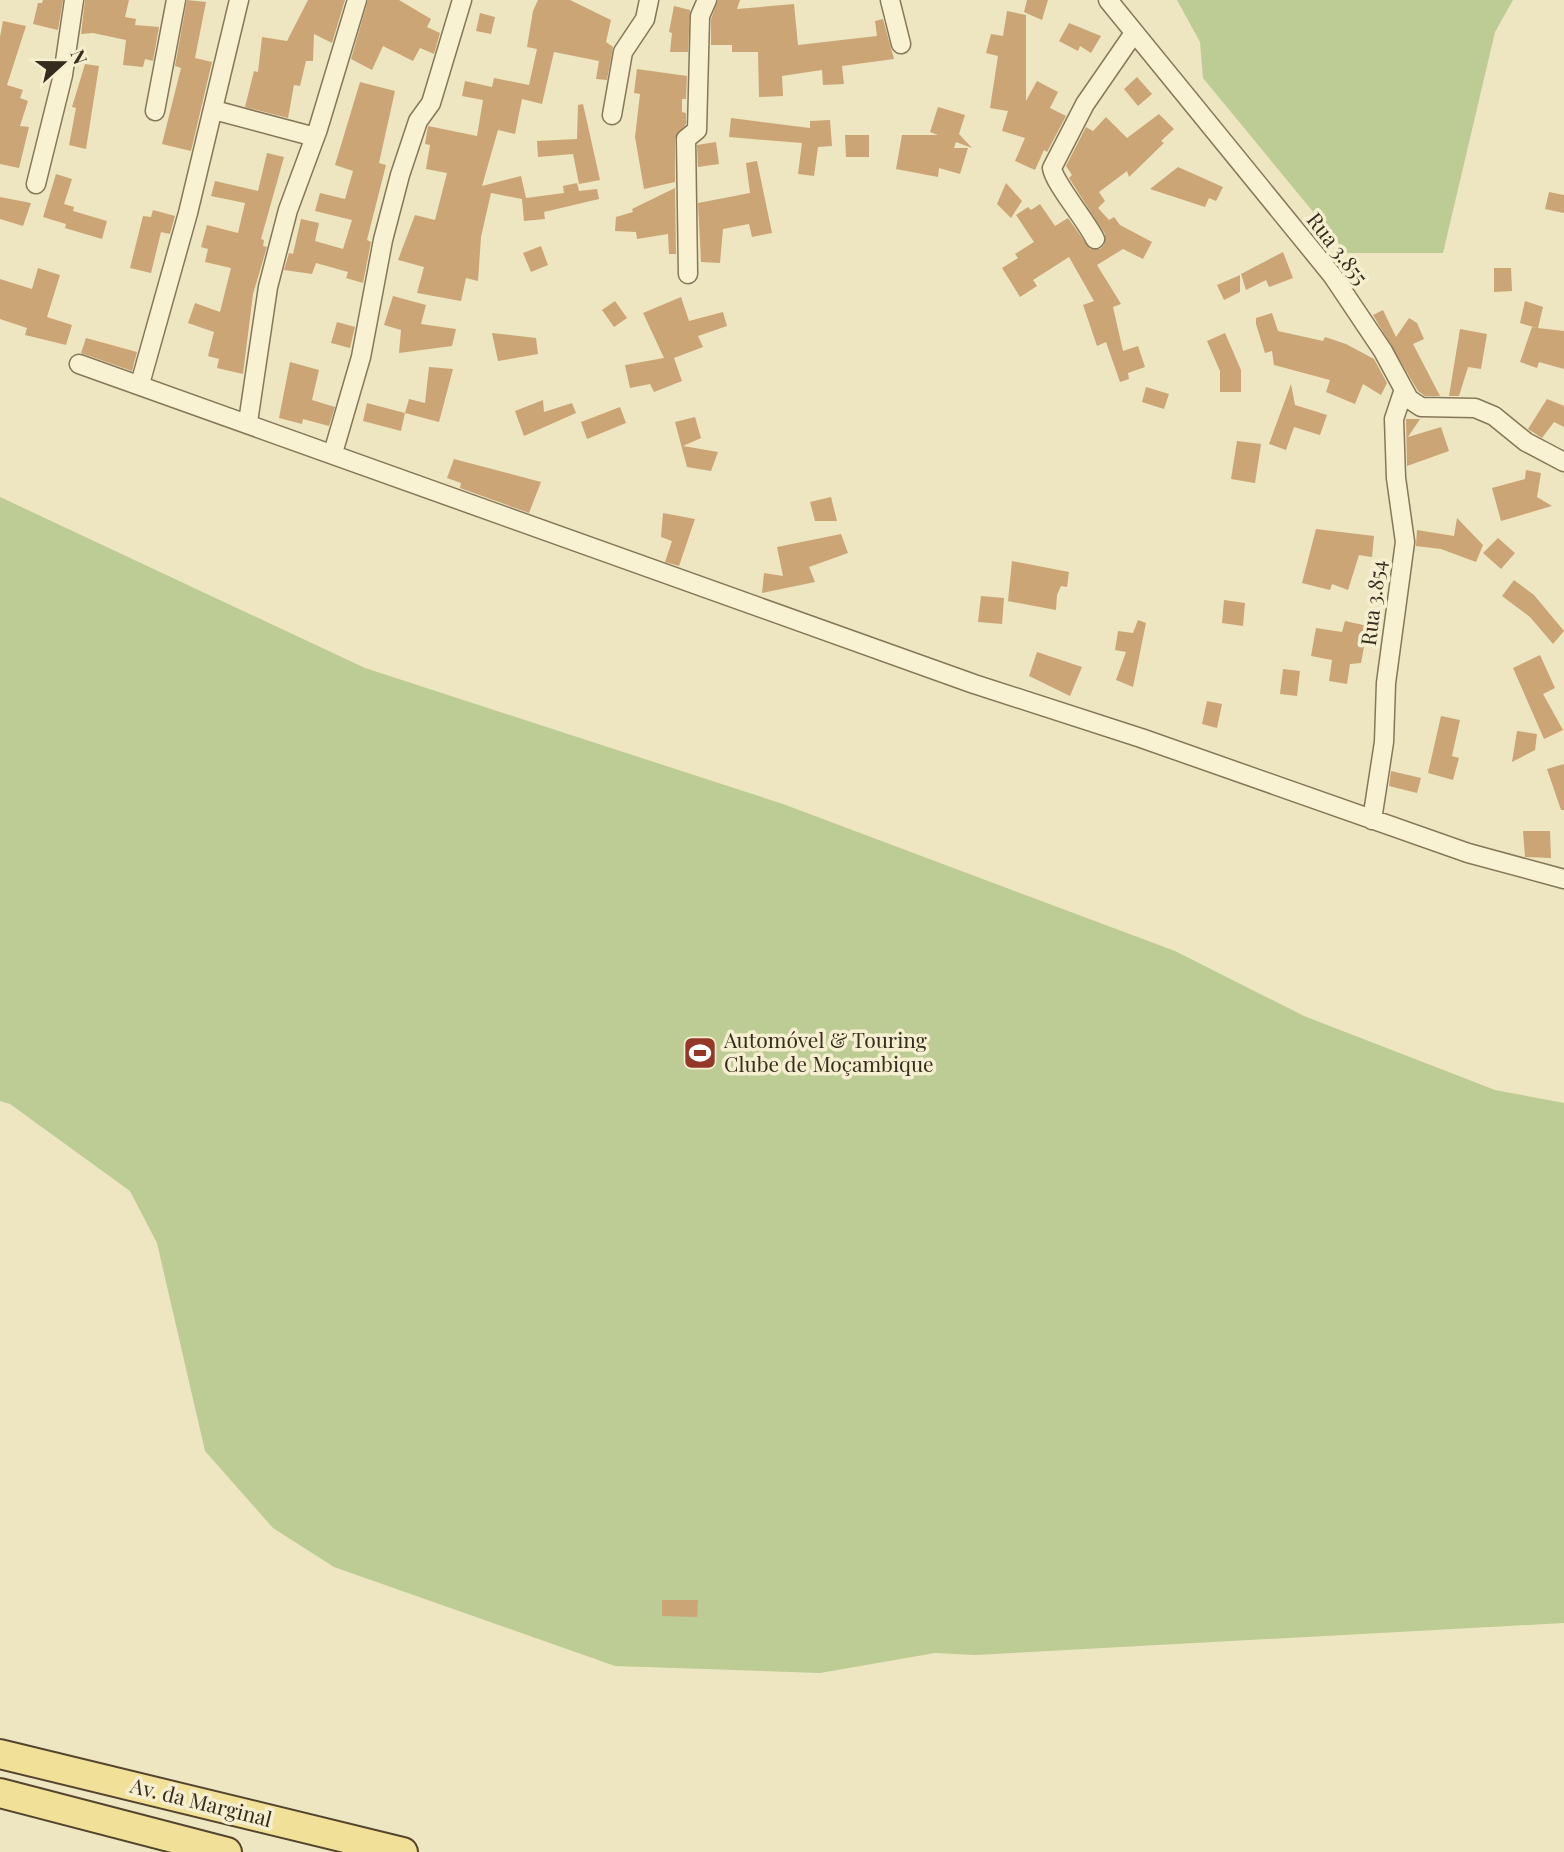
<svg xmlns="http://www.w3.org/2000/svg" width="1564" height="1852" font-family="'Playfair Display',serif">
<rect width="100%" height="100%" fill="#ede6c0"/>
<path fill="#bdcb95" d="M1177,0H1513L1495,32L1443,253H1347L1203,78L1200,42Z
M0,497L365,668L783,804L1175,951L1304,1016L1495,1090L1564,1103V1623L975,1655L935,1653L820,1673L615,1666L334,1567L273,1528L205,1451L157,1243L130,1191L10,1104L0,1101Z"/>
<path fill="#cba576" d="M43,0H63L58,30L33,24L38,3H42Z
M85,0H129L125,17L136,19L135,25L159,27L153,61L145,59L143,67L123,65L126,40L93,33L81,34Z
M187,0L206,2L195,58L212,62L191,151L162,144L181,68L175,66Z
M308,0H345L332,43L314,34L313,61H306L300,86L294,85L288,118L245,107L254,71L258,72L262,37L287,41Z
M368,0H399L431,19L427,27L440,33L434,54L420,48L413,61L383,46L372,70L351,59Z
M538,0H570L611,20L606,42L613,47L607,80L596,79L599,61L554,52L542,104L522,99L515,134L498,130L482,186L521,176L526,198L564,193L563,186L577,183L579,191L597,189L599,199L544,212L545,219L524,221L522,199L491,193L481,237L478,281L466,278L461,301L417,293L424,267L398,260L415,215L435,220L447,173L426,169L430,145L425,144L428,126L477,136L483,100L462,96L465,81L492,87L494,78L529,85L537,49L527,47L533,11Z
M718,0H740L737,9L794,4L798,45L877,36L875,21L883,19L894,59L842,66L844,84L823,85L822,70L782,76L783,96L759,97L758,52H732V45H711V19Z
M1027,0H1048L1042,20L1024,12Z
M674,6L690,10L688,52H670L672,33L669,32Z
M1007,11L1026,15V101L1037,81L1058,92L1050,108L1066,116L1047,152L1044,150L1035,170L1015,161L1025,138L1002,131L1008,111L990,108L998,56L986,53L991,34L1003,36Z
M480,13L495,17L491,34L476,31Z
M3,21L26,26L7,85L23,90L20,98L28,101L20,126L29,127L19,168L0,164V37Z
M1069,23L1101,36L1091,53L1080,46L1078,51L1059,41Z
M85,64L99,66L86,149L69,145L76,108L72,107Z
M637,69L687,76L686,99H682V112L686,113V124L675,139V182L644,189L635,137L640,94L634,93Z
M1137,77L1152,94L1138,106L1124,89Z
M360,82L395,91L379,163L386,165L367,240L371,242L363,283L346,278L348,272L316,263L312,274L284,270L289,253L293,254L301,219L319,223L315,241L343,249L352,220L315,211L320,193L345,199L353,171L335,165Z
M583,104L600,180L579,184L573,154L538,157L537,141L577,139L578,105Z
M938,107L965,115L959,134L972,148L956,142L954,148H968L960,174L939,168L938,177L896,169L902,135H938L930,132Z
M1159,114L1174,129L1161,141L1164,143L1129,177L1127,171L1099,192L1105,201L1098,208L1109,220L1114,217L1120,225L1152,242L1143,259L1123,249L1097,265L1121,304L1113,307L1123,351L1138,346L1145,367L1128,373L1129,379L1120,382L1106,342L1097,346L1083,305L1094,301L1069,257L1033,280L1037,286L1020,297L1002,268L1018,258L1015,254L1034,242L1016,215L1028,207L1031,210L1040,204L1055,226L1068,218L1090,249H1100L1104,245L1105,234L1069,178L1072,175L1066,166L1086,127L1093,131L1106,117L1127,138Z
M731,118L810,128V121L830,120L832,146L818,147L814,176L798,174L802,143L729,137Z
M845,135H869V157H846Z
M716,142L719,164L698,167L697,145Z
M267,153L284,157L261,239L264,240L263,246L267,247L253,294L243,374L217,368L219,359L208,356L214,332L188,323L195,303L220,312L231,268L205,262L208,249L201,247L207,225L238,233L245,203L211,196L215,181L258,191Z
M757,161L772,233L752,237L749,224L723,229L720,263L701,262L698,203L750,193L746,163Z
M1178,167L1223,187L1216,201L1209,198L1205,207L1150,189Z
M56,174L72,179L64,204L74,207L73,211L107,221L102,239L65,228L66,224L43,217Z
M1006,183L1022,201L1011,218L997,204Z
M675,188L676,254H669L668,234L637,239L636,232L615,231L616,217L633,212L632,209Z
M1549,192L1564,195V213L1545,209Z
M0,197L31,203L23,226L0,219Z
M153,210L175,216L170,234L161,232L151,273L130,268L143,216L151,217Z
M541,246L548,265L531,272L523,253Z
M1283,252L1293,278L1269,287L1266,280L1246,290L1241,274Z
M38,268L60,275L47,317L72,325L66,345L25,335L27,328L0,319V279L32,289Z
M1494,268H1511L1512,291L1494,292Z
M1240,275V292L1224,300L1217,285Z
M393,296L426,305L421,324L456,329L452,346L399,353L401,330L384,325Z
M681,297L689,321L723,312L727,326L698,336L703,347L674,358L682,381L654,392L650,384L630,388L625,365L664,358L643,313Z
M615,301L627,318L614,327L602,310Z
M1525,301L1543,307L1538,328L1564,331V369L1539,362L1537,368L1520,362L1532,327L1537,328L1520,323Z
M1383,310L1396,337L1409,318L1417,323L1424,339L1413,344L1440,396H1425L1418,391L1373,315Z
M1272,313L1278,331L1323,341L1325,337L1346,344L1374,359L1387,383L1381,395L1363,384L1355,404L1326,392L1330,380L1274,365L1272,351L1265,353L1256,324V318Z
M337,322L355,327L350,348L331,343Z
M1460,329L1487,334L1481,369L1468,367L1459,396H1449Z
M492,333L536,338L538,354L498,361Z
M1225,333L1241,370V392H1220V371L1207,341Z
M86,338L137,352L132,371L81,353Z
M290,362L319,370L312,400L335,407L329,426L303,419L302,424L279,418Z
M429,367L453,369L439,422L405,413L409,399L425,403Z
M1291,384L1295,405L1327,415L1320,435L1294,427L1286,450L1269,444Z
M1146,387L1169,394L1164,409L1142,402Z
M1547,399L1564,406V427L1554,422L1542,438L1528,429Z
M543,400L544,412L572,403L576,413L524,436L515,411Z
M367,403L405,413L401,431L363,421Z
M620,407L626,423L587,439L581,422Z
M695,417L701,438L683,446L718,452L711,471L687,467L675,422Z
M1406,419H1420L1408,437L1441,427L1449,451L1407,466Z
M1237,441L1261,444L1255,483L1231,479Z
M454,459L541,482L529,513L460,488L461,483L447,478Z
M1526,470L1541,473L1537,497L1552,506L1501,521L1492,488L1525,479Z
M831,497L837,521H815L810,502Z
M663,513L695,519L679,566L665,562L672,541L661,537Z
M1457,518L1483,545L1476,562L1441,549L1416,546L1417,530L1454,536Z
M1316,529L1374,536L1372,557L1359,555L1348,590L1332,584L1330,590L1302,583Z
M841,534L848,553L809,567L815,582L762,593L764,573L783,576L777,547Z
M1498,538L1515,553L1501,569L1483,553Z
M1012,561L1069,572L1067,587L1061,586L1057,595L1056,610L1008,601Z
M1514,580L1534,595L1564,631L1553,644L1530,617L1502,596Z
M981,596L1004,598L1002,624L978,622Z
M1224,600L1245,603L1243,626L1222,623Z
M1138,620L1146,623L1133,687L1116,680L1126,652L1115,650L1118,631L1133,633Z
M1345,621L1368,626L1361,663L1350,664L1347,684L1329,681L1332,660L1311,656L1316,628L1342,632Z
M1037,652L1082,667L1070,696L1029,676Z
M1540,655L1555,688L1543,694L1563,730L1544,739L1513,668Z
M1283,669L1300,671L1297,696L1280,694Z
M1207,701L1222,704L1217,728L1202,724Z
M1441,716L1460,720L1452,756L1459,758L1453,780L1428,773Z
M1517,731L1537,734L1535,750L1512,762Z
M1564,764V810H1561L1547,769Z
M1391,771L1421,778L1417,793L1389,786Z
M1523,831H1550L1551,858L1525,857Z
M662,1600H698L697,1617L662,1616Z"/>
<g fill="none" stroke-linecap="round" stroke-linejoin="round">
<defs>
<path id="minor" d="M890,0L901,44
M1108,0L1332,275L1383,351L1409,399L1421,407L1475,408L1494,416L1526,442L1564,462
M214,110L315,137
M155,111L176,0
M612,115L623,52L645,19L649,0
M36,184L63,75L74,0
M1095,239C1086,220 1054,183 1052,168L1085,104L1134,33
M688,274L686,139L697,130L700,16L707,0
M79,364L974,684L1141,738L1468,853L1564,879
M140,384L188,213L239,0
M248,422L268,287L288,210L318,129L357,0
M333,453L361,357L383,240L400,175L418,121L431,103L462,0
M1372,820L1384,742L1386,683L1405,542L1396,478L1394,419L1403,392"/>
<path id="primary" d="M0,1754L403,1852
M0,1793L227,1852"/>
</defs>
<use href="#minor" stroke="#867758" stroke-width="21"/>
<use href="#primary" stroke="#54442d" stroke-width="32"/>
<use href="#minor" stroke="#f8f2d3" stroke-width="18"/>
<use href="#primary" stroke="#f1e198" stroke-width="28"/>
</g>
<defs>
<symbol id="stadium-square" viewBox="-11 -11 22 22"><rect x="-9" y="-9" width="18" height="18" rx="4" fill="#943729" stroke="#f5efd0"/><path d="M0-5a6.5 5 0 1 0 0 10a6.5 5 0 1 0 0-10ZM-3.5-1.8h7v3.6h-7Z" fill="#fff"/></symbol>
</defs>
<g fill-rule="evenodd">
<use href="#stadium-square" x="681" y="1034" width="38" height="38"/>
</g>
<g text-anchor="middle" stroke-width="7" stroke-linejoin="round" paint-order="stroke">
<g font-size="21" fill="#362c1d" stroke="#f5efd0">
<text transform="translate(1337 249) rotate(52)" y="7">Rua 3.855</text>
<text transform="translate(1374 603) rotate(-83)" y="7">Rua 3.854</text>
<text transform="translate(201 1803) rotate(14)" y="7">Av. da Marginal</text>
</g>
<g font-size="21" fill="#362c1d" stroke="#f5efd0" text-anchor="start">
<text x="724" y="1048">Automóvel &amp; Touring<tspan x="724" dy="24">Clube de Moçambique</tspan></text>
</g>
</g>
<g transform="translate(63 63) rotate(69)" stroke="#f5efd0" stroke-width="5" paint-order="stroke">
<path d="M0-5L12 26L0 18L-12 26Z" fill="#362c1d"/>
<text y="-10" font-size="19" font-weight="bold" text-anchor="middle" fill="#362c1d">N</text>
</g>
</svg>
